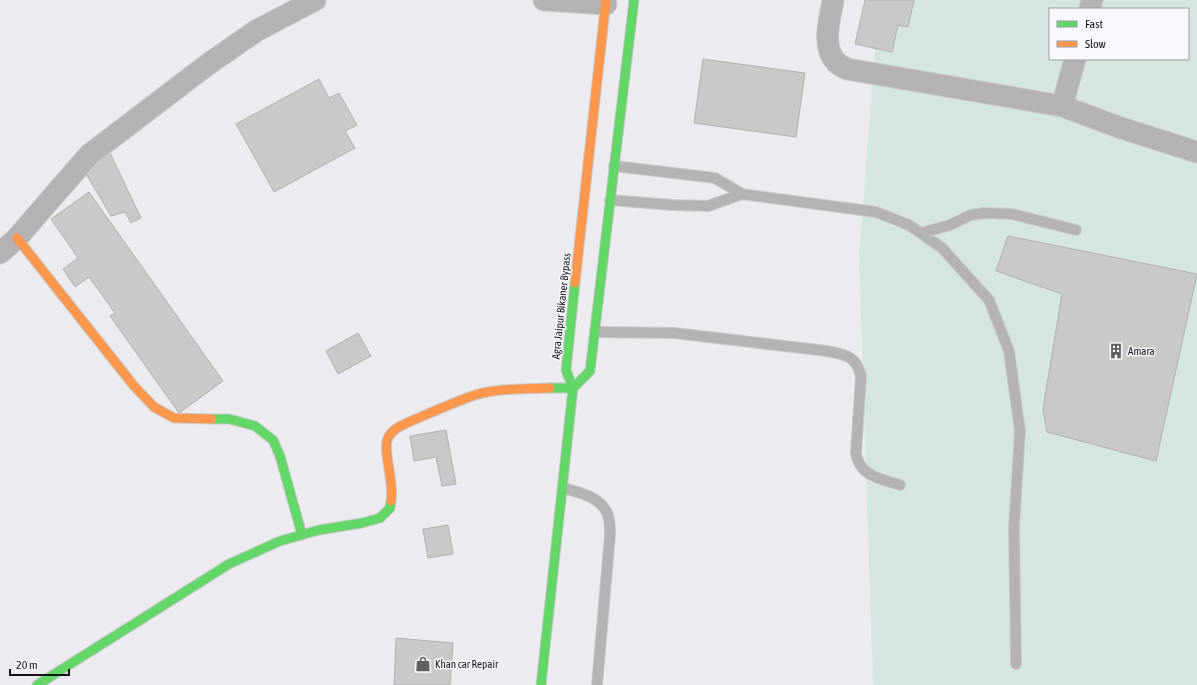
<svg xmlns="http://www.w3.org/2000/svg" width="1197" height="685" font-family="'Asap Condensed',sans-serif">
<rect width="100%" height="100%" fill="#ececf0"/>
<path fill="#d5e6e0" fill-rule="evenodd" d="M879,0H1197V685H873L859,255ZM1050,9H1188V59H1050Z"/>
<path fill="#cac9ca" stroke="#b1b0b1" d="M865,0H914L908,27L898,25L892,52L855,44Z
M703,59L805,73L796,137L694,123Z
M319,79L329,98L339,93L357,125L345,131L355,148L274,192L236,124Z
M110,153L141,218L131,223L125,212L111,216L82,167Z
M89,192L223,381L179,413L110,316L115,313L89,277L75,287L63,269L78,258L51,219Z
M1008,236L1197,274L1156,461L1047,432L1043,409L1062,294L996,271Z
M358,333L371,356L338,374L326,351Z
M446,430L456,484L442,486L436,457L414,461L410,436Z
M448,525L453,554L428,558L423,529Z
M396,638L453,643L450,685H394Z"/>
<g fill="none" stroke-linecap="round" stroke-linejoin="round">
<defs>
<path id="lane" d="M614,166L715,178L742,194L876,212L909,225L942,248L989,300L1009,351L1020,431L1014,527L1016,664
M610,200L672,205L708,206L742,194
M921,233L950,225L971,215L985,213L1012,214L1076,230
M595,332L674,333L827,351C845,355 856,355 861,376L856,453C859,476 881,479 900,485
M563,488C581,493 606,498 609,520C610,525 610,530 610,535L597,685"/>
<path id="street" d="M544,0L606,4
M833,0C830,19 821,46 836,62C839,65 844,67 847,69L1062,106L1121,128L1197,152
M1090,9L1092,0
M1062,106L1075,59
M0,253L17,238L89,155L207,65L256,31L315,0"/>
<path id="fast" d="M550,388H573L590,371L634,0
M212,419H229L255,426L273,440L280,456L302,535
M37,685L229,564L280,541L319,530L362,523L380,518L390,508L391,501
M541,685L573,388L566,370L575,283"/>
<path id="slow" d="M17,238L134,386L154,407L174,418L212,419
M575,283L606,0
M391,501C395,484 382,450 388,438C393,427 408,423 418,418C437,410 455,402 475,395C499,388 525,389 550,388"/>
</defs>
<use href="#lane" stroke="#cacacc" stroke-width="12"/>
<use href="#street" stroke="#cacacc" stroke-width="23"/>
<use href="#fast" stroke="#cacacc" stroke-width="11"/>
<use href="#slow" stroke="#cacacc" stroke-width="11"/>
<use href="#lane" stroke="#b4b2b4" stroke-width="10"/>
<use href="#street" stroke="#b4b2b4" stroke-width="21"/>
<use href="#fast" stroke="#63d668" stroke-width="9"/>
<use href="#slow" stroke="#ff974d" stroke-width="9"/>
</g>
<defs>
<symbol id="building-bare" viewBox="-9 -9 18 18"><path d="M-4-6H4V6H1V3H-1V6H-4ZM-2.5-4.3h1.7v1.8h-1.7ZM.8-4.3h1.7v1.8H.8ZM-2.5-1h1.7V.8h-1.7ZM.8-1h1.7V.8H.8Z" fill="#5f6062" stroke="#f7f9fe" stroke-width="2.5" paint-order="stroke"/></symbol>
<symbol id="shop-bare" viewBox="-9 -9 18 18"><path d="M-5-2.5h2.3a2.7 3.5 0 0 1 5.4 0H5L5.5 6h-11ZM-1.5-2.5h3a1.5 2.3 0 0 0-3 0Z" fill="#5f6062" stroke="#f7f9fe" stroke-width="2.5" paint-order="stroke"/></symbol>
</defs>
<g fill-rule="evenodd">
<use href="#building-bare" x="1105" y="340" width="22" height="22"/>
<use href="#shop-bare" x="412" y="653" width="22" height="22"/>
</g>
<g text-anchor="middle" stroke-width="3" stroke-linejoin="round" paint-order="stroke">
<g font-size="11" fill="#131416" stroke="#f7f9fe">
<text transform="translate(561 306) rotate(-84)" y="4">Agra Jaipur Bikaner Bypass</text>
</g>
<g font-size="11" fill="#131416" stroke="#f7f9fe" text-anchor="start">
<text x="1128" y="355">Amara</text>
<text x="435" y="668">Khan car Repair</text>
</g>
</g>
<rect x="1049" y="8" width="140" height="52" fill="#f7f9fe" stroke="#9c9da1"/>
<rect x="1057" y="21" width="20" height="6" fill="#63d668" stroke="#9c9da1"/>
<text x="1085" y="28" font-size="12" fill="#131416">Fast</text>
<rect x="1057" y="41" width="20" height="6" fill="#ff974d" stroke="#9c9da1"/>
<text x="1085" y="48" font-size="12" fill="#131416">Slow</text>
<path d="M10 669v6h59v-6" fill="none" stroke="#131416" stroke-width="2"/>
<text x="16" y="669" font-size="12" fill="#131416" stroke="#f7f9fe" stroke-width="3" paint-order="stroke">20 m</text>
</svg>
